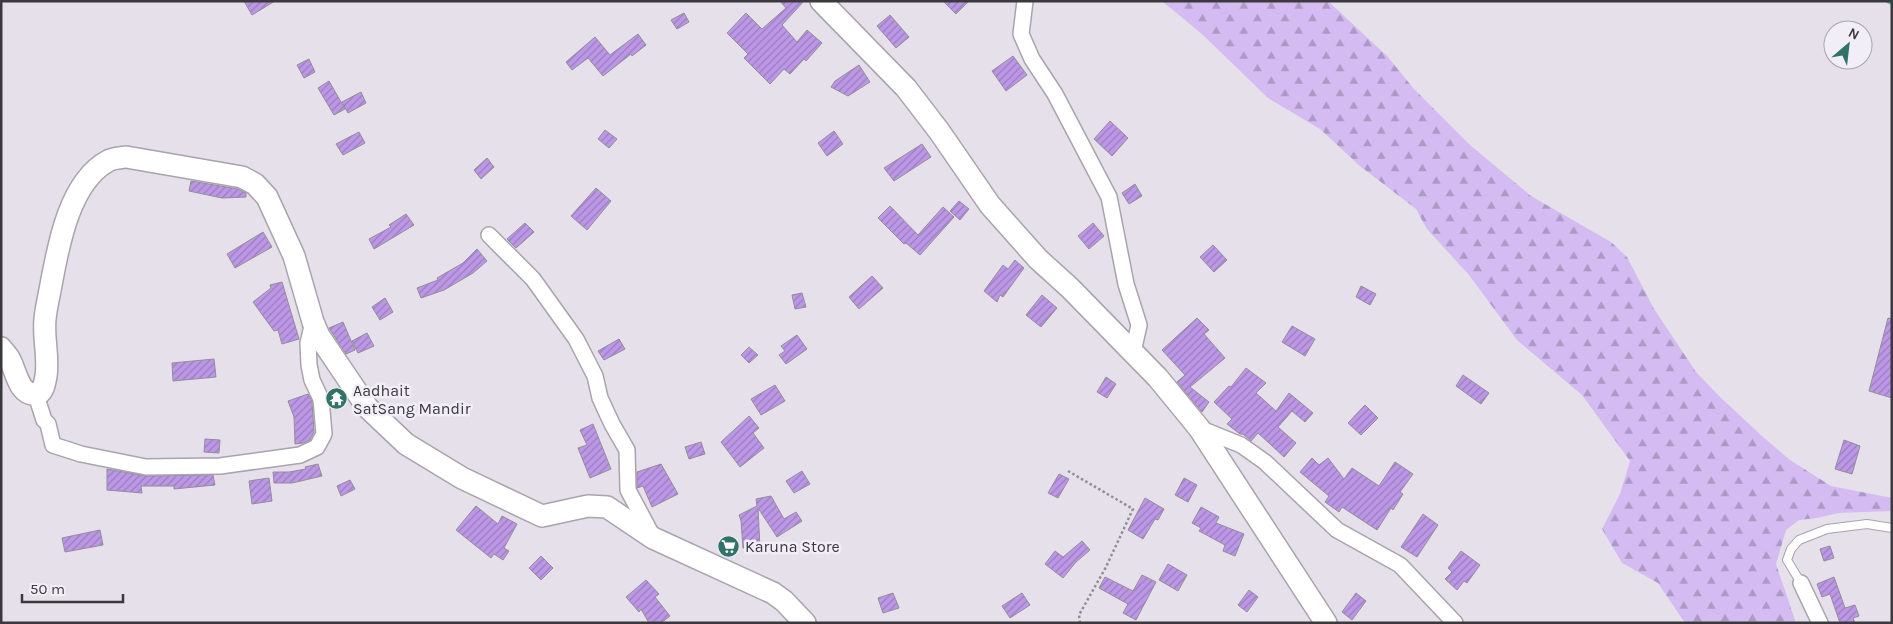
<svg xmlns="http://www.w3.org/2000/svg" width="1893" height="624" font-family="Karla,sans-serif">
<defs>
<pattern id="forest-firs" width="22" height="20" patternUnits="userSpaceOnUse" patternTransform="scale(1.25)"><rect width="22" height="20" fill="#d4bbf2"/><path d="M5 1l3.5 6h-7zM16 11l3.5 6h-7z" fill="#ad99c5"/></pattern>
<pattern id="building-hatch" width="6" height="6" patternUnits="userSpaceOnUse" patternTransform="scale(1.25)"><rect width="6" height="6" fill="#bd97e7"/><path d="M-1 1l2-2M0 6l6-6M5 7l2-2" fill="none" stroke="#9b7cbc"/></pattern>
</defs>
<rect width="100%" height="100%" fill="#e5e0ea"/>
<path fill="url(#forest-firs)" d="M1162,1H1328L1387,56L1414,89L1470,145L1531,196L1611,242L1627,257L1654,309L1696,372L1720,397L1762,436L1790,460L1831,486L1892,498V511L1838,513L1817,518L1799,520L1786,530L1776,564L1796,623H1685L1658,583L1622,563L1602,529L1620,494L1630,461L1582,395L1517,340L1469,275L1427,229L1416,209L1360,166L1320,129L1268,98L1203,35Z"/>
<g fill="none" stroke-linecap="round" stroke-linejoin="round">
<path stroke="#3ec7b1" stroke-width="4.5" d="M1888,1L1892,3"/>
</g>
<path fill="url(#building-hatch)" stroke="#928e97" d="M244,1H275L252,15Z
M780,1H804L782,25L797,42L807,30L822,43L806,61L804,59L790,74L784,69L770,84L744,58L748,54L727,33L746,13L762,29L786,8Z
M943,1H969L956,14Z
M684,13L689,22L677,29L671,20Z
M890,15L909,37L896,48L877,26Z
M638,34L646,45L632,56L631,54L603,76L588,58L572,70L566,62L595,37L610,55Z
M1013,56L1027,75L1006,91L992,71Z
M309,59L315,72L304,78L297,65Z
M859,65L870,82L848,96L831,87L835,81Z
M329,81L345,109L334,115L318,88Z
M361,92L366,103L348,113L342,102Z
M1110,121L1128,138L1112,156L1094,139Z
M605,130L617,139L609,148L598,139Z
M834,131L843,144L827,156L818,143Z
M359,132L365,143L343,155L336,144Z
M922,144L931,157L894,181L884,168Z
M487,158L494,167L481,179L474,170Z
M191,181L238,189L246,193V197L222,198L189,191Z
M1135,184L1142,196L1129,204L1122,193Z
M596,188L611,201L587,230L571,216Z
M959,201L969,209L960,220L950,211Z
M890,206L918,235L943,207L954,217L920,255L906,243L904,244L878,218Z
M406,214L414,225L374,249L369,239L391,227L389,225Z
M525,223L534,232L516,248L507,239Z
M1093,223L1104,236L1089,249L1078,236Z
M263,232L272,247L235,268L227,254Z
M1213,245L1227,260L1214,272L1200,257Z
M477,249L487,261L473,273L444,290L421,298L417,288L438,280L437,278L463,263Z
M1015,260L1024,268L1003,297L1000,295L997,302L984,291L1003,265L1008,269Z
M872,276L883,288L859,309L849,297Z
M282,282L299,339L282,344L278,330L274,331L253,302L271,288L270,285Z
M1361,286L1376,294L1370,305L1356,297Z
M802,293L806,307L795,309L792,295Z
M1042,295L1057,308L1041,327L1026,315Z
M385,298L393,312L380,320L372,307Z
M1197,318L1209,330L1204,334L1225,358L1190,387L1209,402L1202,412L1177,382L1185,375L1162,350Z
M1888,318L1892,319V398L1869,391Z
M343,322L355,350L346,354L329,328Z
M1292,326L1315,339L1305,356L1282,342Z
M367,333L374,346L358,353L352,341Z
M797,335L807,349L786,364L779,355L785,351L781,346Z
M619,339L625,349L604,360L598,351Z
M749,347L758,355L749,363L741,355Z
M214,359L216,377L173,381L172,363Z
M1246,368L1266,383L1256,393L1276,411L1289,393L1313,413L1305,422L1292,411L1278,427L1296,443L1284,457L1258,433L1251,441L1243,434H1240L1227,424L1232,419L1214,402L1229,386L1231,387Z
M1463,375L1489,393L1481,404L1456,386Z
M1106,377L1116,384L1107,398L1097,392Z
M775,385L785,401L761,415L751,399Z
M308,394L312,401L314,432L310,440L303,443L295,444L294,417L288,401Z
M1365,405L1378,418L1361,435L1348,423Z
M749,416L759,428L753,433L764,448L740,467L721,442Z
M593,424L611,469L590,478L578,448L587,445L580,430Z
M205,439L220,440L219,453L204,452Z
M1844,440L1860,446L1852,474L1835,469Z
M701,442L705,454L689,459L685,447Z
M1312,458L1319,465L1328,458L1344,479L1352,468L1379,486L1395,462L1413,474L1400,492L1403,494L1393,510L1391,508L1377,530L1342,507L1339,512L1325,502L1329,496L1300,472Z
M318,464L322,476L292,483H274L273,472H289L306,469L305,467Z
M661,464L678,494L652,507L643,486L637,488V472Z
M107,469L146,476L213,475L215,485L174,489V486H141L142,493L107,490Z
M802,471L810,484L794,493L786,481Z
M1059,474L1069,479L1058,498L1048,493Z
M269,478L272,501L252,504L249,481Z
M1184,478L1197,485L1188,502L1175,495Z
M350,480L355,489L341,496L337,486Z
M771,496L784,519L796,512L802,521L777,537L758,508L760,548H743L741,521L739,515L757,506L756,499Z
M1145,498L1164,509L1158,520L1155,519L1143,539L1128,530Z
M476,506L498,524L502,516L517,524L504,548L509,551L503,560L494,554L491,558L456,530Z
M1201,507L1219,517L1216,523L1244,534L1235,556L1223,551L1225,545L1199,531L1201,528L1192,523Z
M1423,514L1438,525L1417,557L1401,547Z
M100,530L103,545L65,552L62,538Z
M1082,541L1090,550L1076,562L1063,578L1045,564L1055,551L1063,557Z
M1830,546L1834,558L1824,561L1820,549Z
M1461,551L1480,565L1467,583L1464,581L1457,590L1445,579L1452,572L1448,568Z
M541,556L553,568L541,580L529,568Z
M1168,564L1187,575L1178,591L1159,580Z
M1142,575L1156,582L1136,620L1123,613L1128,604L1099,588L1105,577L1133,591Z
M1834,577L1845,608L1855,605L1859,616L1853,618L1855,623H1840L1830,594L1822,597L1817,584Z
M646,580L659,594L655,597L670,616L661,623H649L641,609L639,612L626,597Z
M1249,590L1258,597L1247,612L1238,605Z
M893,593L899,608L883,613L878,598Z
M1022,593L1030,605L1010,618L1002,606Z
M1356,593L1366,601L1352,620L1342,612Z"/>
<g fill="none" stroke-linecap="round" stroke-linejoin="round">
<defs>
<path id="lane" d="M1801,583L1787,560L1791,549L1799,540L1827,529L1867,524L1892,528"/>
<path id="street" d="M1025,1L1021,34L1032,59L1055,94L1109,197L1126,284L1139,325L1133,352
M489,235L533,279L576,339L595,376L600,398L612,424L627,450L628,490L653,537
M36,395L44,420L48,424L53,445L81,454L146,467L220,466L300,455L317,447L324,434L321,399L312,380L309,365L308,343L313,322
M1199,428L1241,445L1265,462L1337,530L1400,565L1455,623
M1801,583L1820,623"/>
<path id="secondary" d="M821,1L906,88L939,131L990,205L1038,259L1070,288L1158,378L1199,428L1326,623
M1,348C4,352 8,356 10,360C16,371 19,396 36,394C43,394 45,382 46,376C49,357 43,338 45,319C46,308 49,296 51,285C58,247 69,182 108,161C113,158 120,158 126,157L242,177L255,184L267,197L294,256L313,322L319,336L367,407L406,444L462,478L542,516L588,506L607,507L653,538L773,593L784,601L805,623"/>
</defs>
<use href="#lane" stroke="#a8a3ad" stroke-width="10"/>
<use href="#street" stroke="#a8a3ad" stroke-width="18"/>
<use href="#secondary" stroke="#a8a3ad" stroke-width="24"/>
<path stroke="#918d95" stroke-width="2.5" stroke-dasharray="2.5 2.5" stroke-linecap="butt" d="M1068,471L1133,509L1106,567L1079,615L1080,623"/>
<use href="#lane" stroke="#fff" stroke-width="8"/>
<use href="#street" stroke="#fff" stroke-width="15"/>
<use href="#secondary" stroke="#fff" stroke-width="21"/>
</g>
<defs>
<symbol id="temple-disc" viewBox="-11 -11 22 22"><circle r="9.5" fill="#2f7467" stroke="#f2eef8"/><path d="M0-6L5-2H3V0L6.5 2.5H4V6H1.5V3h-3V6H-4V2.5H-6.5L-3 0V-2H-5Z" fill="#fff"/></symbol>
<symbol id="supermarket-disc" viewBox="-11 -11 22 22"><circle r="9.5" fill="#2f7467" stroke="#f2eef8"/><path d="M-6-5.5h2.5l.6 2H6L4.5 2H-2.5L-4.4-4H-6ZM-1.5 3.2a1.3 1.3 0 1 0 .1 0ZM3 3.2a1.3 1.3 0 1 0 .1 0Z" fill="#fff"/></symbol>
</defs>
<g fill-rule="evenodd">
<use href="#temple-disc" x="324" y="386" width="25" height="25"/>
<use href="#supermarket-disc" x="716" y="534" width="25" height="25"/>
</g>
<g text-anchor="middle" stroke-width="5" stroke-linejoin="round" paint-order="stroke">
<g font-size="16" fill="#3b393d" stroke="#f2eef8" text-anchor="start">
<text x="353" y="396">Aadhait<tspan x="353" dy="18">SatSang Mandir</tspan></text>
<text x="745" y="552">Karuna Store</text>
</g>
</g>
<rect width="1893" height="624" fill="none" stroke="#3b393d" stroke-width="5"/>
<g transform="translate(1848 45) rotate(28)"><circle r="24" fill="#f2eef8" stroke="#a9a6ad"/>
<path d="M0-4L9 19L0 12L-9 19Z" fill="#2f7467"/>
<text y="-8" font-size="14" font-weight="bold" text-anchor="middle" fill="#3b393d">N</text>
</g>
<path d="M22 594v8h101v-8" fill="none" stroke="#3b393d" stroke-width="2.5"/>
<text x="30" y="594" font-size="15" fill="#3b393d" stroke="#f2eef8" stroke-width="4" paint-order="stroke">50 m</text>
</svg>
